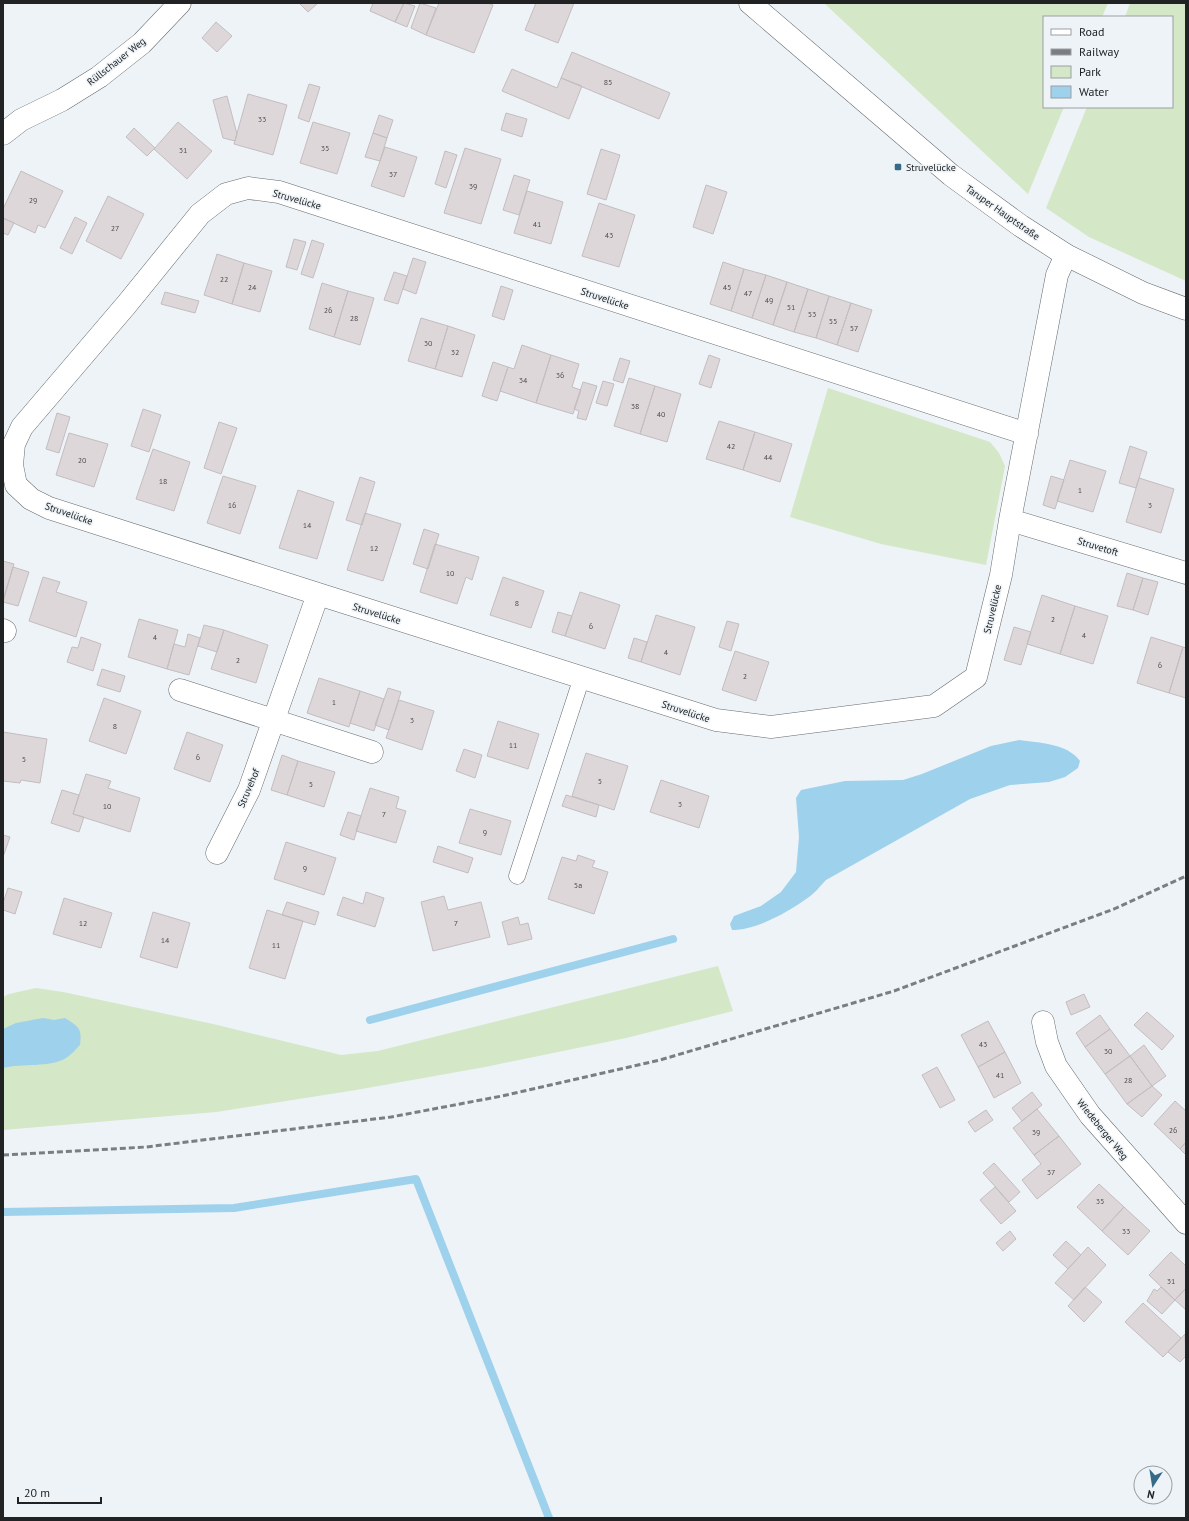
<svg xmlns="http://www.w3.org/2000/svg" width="1189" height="1521" font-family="'PT Sans',sans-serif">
<rect width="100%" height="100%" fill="#edf3f7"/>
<path fill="#d4e7c6" d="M824,3H1108L1102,17H1044V107H1064L1028,194Z
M1130,3H1186V281L1089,237L1046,208L1087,107H1172V17H1125Z
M828,388L990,442L999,453L1005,466L986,565L881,544L790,517Z
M718,966L733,1011L626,1038L485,1067L356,1090L216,1112L3,1130V997L9,994L36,988L63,992L213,1024L341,1055L378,1051Z"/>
<path fill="#9ed1ec" d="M1019,740C1039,743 1067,743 1080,761L1078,768L1065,777L1049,782L1010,785L970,799L826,880C821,885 815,893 809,897C788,912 757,930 732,930L730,924L734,916L761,906L781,892L796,872L799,837L796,798L801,790L845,781L903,780L922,774L991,746Z
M43,1018L54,1020L65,1018C79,1027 82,1028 80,1045C76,1049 71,1055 66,1058C50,1068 22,1063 3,1068V1029L16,1023Z"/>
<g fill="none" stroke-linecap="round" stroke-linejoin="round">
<path stroke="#9ed1ec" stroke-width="8" d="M370,1020L673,939
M3,1212L234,1208L416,1179L549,1518"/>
</g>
<path fill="#ded7d9" stroke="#c4bdbf" d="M299,3H318L308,12Z
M373,3H404L395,22L370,11Z
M404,3L415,6L407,27L395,22Z
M420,3L436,8L426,35L411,28Z
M439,3H488L493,5L474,53L426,35Z
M536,3H574L558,43L525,30Z
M216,22L232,36L217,52L202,38Z
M572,52L670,93L659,119L561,78Z
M512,69L557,88L561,78L582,86L569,119L502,91Z
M309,84L320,87L309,122L298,118Z
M248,94L287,105L273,155L234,144Z
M227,96L237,134L235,141L223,138L213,100Z
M506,113L527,119L522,137L501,130Z
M379,115L393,120L387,138L373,133Z
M178,122L212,151L187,179L154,149Z
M313,122L350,133L337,174L300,163Z
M134,128L155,148L147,156L126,137Z
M373,133L387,138L380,161L365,157Z
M385,147L417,157L404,197L371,186Z
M465,148L501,159L481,224L444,213Z
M601,149L620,155L606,200L587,194Z
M445,151L457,155L446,188L435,184Z
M21,171L63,191L45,228L38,225L35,233L3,218V209Z
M514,175L530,180L519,215L503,210Z
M706,185L727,192L713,234L693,227Z
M527,191L563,202L551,244L514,233Z
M108,196L144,214L121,259L86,241Z
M599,203L635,215L619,267L582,256Z
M75,217L87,223L72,254L60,248Z
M3,218L14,223L8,235L3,233Z
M294,239L306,242L297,270L286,267Z
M312,240L324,244L313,278L301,274Z
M217,254L244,263L232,304L204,295Z
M413,258L426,262L416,294L403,289Z
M723,262L744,269L731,311L710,304Z
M244,263L272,271L260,312L232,304Z
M744,269L766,275L752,318L731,311Z
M394,272L407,276L398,304L384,300Z
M766,275L787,282L773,325L752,318Z
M787,282L808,289L794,332L773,325Z
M322,283L348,291L334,337L309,329Z
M501,286L513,290L504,320L492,316Z
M808,289L829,296L816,338L794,332Z
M348,291L374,298L360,345L334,337Z
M165,292L199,301L195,313L161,304Z
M829,296L851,303L837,345L816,338Z
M851,303L872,310L858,352L837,345Z
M421,318L448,326L435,369L408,361Z
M448,326L475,335L462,377L435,369Z
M522,345L551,355L536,403L500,391L508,367L514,369Z
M551,355L579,364L572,387L581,390L573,414L536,403Z
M709,355L720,359L711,388L699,384Z
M620,358L630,361L623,383L613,380Z
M493,362L508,367L497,401L482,396Z
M629,378L655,386L640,434L614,426Z
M603,381L614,384L607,406L596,403Z
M583,382L597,386L586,420L577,418L579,411L574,409Z
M655,386L681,394L667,442L640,434Z
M143,409L161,415L149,452L131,446Z
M57,413L70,417L59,453L46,449Z
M719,421L755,432L743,470L706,459Z
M219,422L237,428L221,474L204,468Z
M755,432L792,444L780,482L743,470Z
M69,433L108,444L94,487L56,475Z
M1130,446L1147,452L1136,488L1119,483Z
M153,449L190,462L174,511L136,499Z
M1070,460L1106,471L1093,512L1057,501Z
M223,476L256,486L240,534L207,523Z
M1051,476L1064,480L1055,509L1043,505Z
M360,477L375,482L362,525L346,520Z
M1139,478L1174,489L1161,533L1126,522Z
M298,490L334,502L317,559L279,548Z
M365,513L401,524L383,581L347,570Z
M424,529L439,534L428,569L413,564Z
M435,544L479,557L472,580L466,577L457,604L420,592Z
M3,561L14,564L3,600Z
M13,567L29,572L18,606L3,602Z
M1127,573L1143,578L1133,610L1117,606Z
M43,577L60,582L56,592L87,602L76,637L29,621Z
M503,577L544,591L531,628L490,615Z
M1143,578L1158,582L1148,615L1133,610Z
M580,592L620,605L605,649L565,636Z
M1042,595L1075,606L1060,654L1027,644Z
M1075,606L1108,616L1093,664L1060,654Z
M558,612L572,616L565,636L552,632Z
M656,615L695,627L680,675L641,662Z
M139,619L178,630L167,669L128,657Z
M727,621L739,624L731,651L719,647Z
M204,625L224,630L217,652L198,646Z
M1014,627L1031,632L1021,665L1004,660Z
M224,630L268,645L256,683L211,669Z
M188,634L200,638L189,675L167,669L174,644L185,647Z
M81,637L101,644L93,671L67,662L72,647L78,648Z
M1151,637L1183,647L1169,693L1137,683Z
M634,638L647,642L641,662L628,658Z
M1183,647L1186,648V698L1169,693Z
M735,651L769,662L756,701L722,690Z
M102,669L125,676L120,692L97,685Z
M319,678L360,691L349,727L307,713Z
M388,688L401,692L389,730L375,725Z
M360,691L384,699L374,731L350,723Z
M104,698L141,711L126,754L89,741Z
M399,700L434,711L422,750L386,738Z
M498,721L539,734L528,769L487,756Z
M3,732L47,739L40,783L21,780L20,783L3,781Z
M187,732L223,745L210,782L174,769Z
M464,749L482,755L475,778L456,771Z
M586,753L628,766L614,810L572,796Z
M282,755L298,761L287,795L271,790Z
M298,761L335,772L324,807L287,795Z
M86,774L111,781L108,788L140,798L130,832L73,814Z
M661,780L709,796L699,828L650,812Z
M370,788L399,797L396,808L406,811L396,843L356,831Z
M62,790L79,795L73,814L84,817L79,832L51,823Z
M566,795L599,805L596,817L562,806Z
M470,809L511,821L501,855L459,843Z
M348,812L361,816L354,840L340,835Z
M3,835L10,837L3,857Z
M286,842L336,858L324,895L274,879Z
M438,846L473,858L468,873L433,862Z
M578,855L595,861L592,867L608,872L594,914L548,899L562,857L576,861Z
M8,888L22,892L15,914L3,910V903Z
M366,892L384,898L375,927L337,915L343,897L363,904Z
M444,896L448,910L481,902L490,937L433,951L421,902Z
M64,898L112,913L101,948L53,934Z
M287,902L319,912L315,925L282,915Z
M267,910L303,921L285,979L249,968Z
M153,912L190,923L177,968L140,957Z
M518,917L520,925L528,923L532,939L508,945L502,922Z
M1084,994L1090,1007L1071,1015L1066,1002Z
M1147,1012L1174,1036L1162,1050L1134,1025Z
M1100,1015L1110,1029L1085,1047L1076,1033Z
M988,1021L1005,1052L978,1067L961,1035Z
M1110,1029L1130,1056L1105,1074L1085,1047Z
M1144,1045L1166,1076L1152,1086L1130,1056Z
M1005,1052L1021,1083L994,1098L978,1067Z
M1130,1056L1152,1086L1127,1104L1105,1074Z
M937,1067L955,1100L940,1108L922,1075Z
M1152,1086L1162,1095L1142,1117L1127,1104Z
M1032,1092L1042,1105L1022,1121L1012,1108Z
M1175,1101L1186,1111V1142L1180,1149L1154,1124Z
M1037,1109L1059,1136L1034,1155L1013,1128Z
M986,1110L993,1120L975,1132L968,1122Z
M1059,1136L1081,1164L1037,1199L1022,1180L1041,1164L1034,1155Z
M1186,1142V1155L1180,1149Z
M994,1163L1020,1192L1009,1202L983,1173Z
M1099,1184L1124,1207L1102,1231L1077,1207Z
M995,1187L1016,1211L1001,1224L980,1200Z
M1124,1207L1150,1231L1128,1255L1102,1231Z
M1010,1231L1016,1239L1003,1251L996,1243Z
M1066,1241L1081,1255L1068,1269L1053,1255Z
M1088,1247L1106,1265L1074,1300L1055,1283Z
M1171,1252L1186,1266V1288L1175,1300L1149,1275Z
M1085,1287L1102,1302L1084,1322L1068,1306Z
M1161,1287L1175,1300L1162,1314L1147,1301L1154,1289L1157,1291Z
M1186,1288V1310L1175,1300Z
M1143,1303L1181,1338L1163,1357L1125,1322Z
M1185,1334L1186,1356L1180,1362L1168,1352Z"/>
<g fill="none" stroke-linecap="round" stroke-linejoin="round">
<defs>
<path id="lane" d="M517,876L582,677"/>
<path id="street" d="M3,134L21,120L62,100L99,77L142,43L180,3
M1027,434L279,192L248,188L226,194L200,214L127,304L22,427L14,444L12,465L16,485L31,499L49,508L318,594L716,720L771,727L934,706L976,677L1001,575L1010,520L1057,275L1066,255
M1010,520L1186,573
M3,630L5,631
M180,690L372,752
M217,853L249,790L318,594
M1043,1022L1047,1042L1056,1066L1090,1115L1186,1223"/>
<path id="secondary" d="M750,3L951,175L1021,226L1066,255L1143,293L1186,309"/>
</defs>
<use href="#lane" stroke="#666b6f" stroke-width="17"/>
<use href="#street" stroke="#666b6f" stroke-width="23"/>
<use href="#secondary" stroke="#666b6f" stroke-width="23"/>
<use href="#lane" stroke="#fff" stroke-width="16"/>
<use href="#street" stroke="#fff" stroke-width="22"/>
<use href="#secondary" stroke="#fff" stroke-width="22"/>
<path stroke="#7b7e81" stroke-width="3" stroke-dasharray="6 3" stroke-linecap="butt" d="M3,1155L146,1147L391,1117L502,1096L660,1060L894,991L1114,909L1186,876"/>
</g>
<rect fill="#356b87" stroke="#edf3f7" stroke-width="1.5" x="894" y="163" width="8" height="8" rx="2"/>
<g text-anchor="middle" stroke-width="3" stroke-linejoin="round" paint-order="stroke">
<g font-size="8" fill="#504f51">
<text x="608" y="85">85</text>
<text x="262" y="122">33</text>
<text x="325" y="151">35</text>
<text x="183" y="153">31</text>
<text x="393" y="177">37</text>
<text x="473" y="189">39</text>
<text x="33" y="203">29</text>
<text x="537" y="227">41</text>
<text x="115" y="231">27</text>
<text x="609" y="238">43</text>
<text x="224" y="282">22</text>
<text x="252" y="290">24</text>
<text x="727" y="290">45</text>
<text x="748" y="296">47</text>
<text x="769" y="303">49</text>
<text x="791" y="310">51</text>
<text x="328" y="313">26</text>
<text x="812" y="317">53</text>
<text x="354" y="321">28</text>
<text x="833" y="324">55</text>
<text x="854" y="331">57</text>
<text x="428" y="346">30</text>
<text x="455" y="355">32</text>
<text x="560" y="378">36</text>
<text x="523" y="383">34</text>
<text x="635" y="409">38</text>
<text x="661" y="417">40</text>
<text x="731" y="449">42</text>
<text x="768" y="460">44</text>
<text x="82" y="463">20</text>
<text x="163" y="484">18</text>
<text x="1080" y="493">1</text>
<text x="232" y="508">16</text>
<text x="1150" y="508">3</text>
<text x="307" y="528">14</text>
<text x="374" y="551">12</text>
<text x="450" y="576">10</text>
<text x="517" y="606">8</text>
<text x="1053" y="622">2</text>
<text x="591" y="629">6</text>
<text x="1084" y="638">4</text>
<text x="155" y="640">4</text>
<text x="666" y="655">4</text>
<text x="238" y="663">2</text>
<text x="1160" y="668">6</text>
<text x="745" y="679">2</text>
<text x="334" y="705">1</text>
<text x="412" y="723">3</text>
<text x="115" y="729">8</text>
<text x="513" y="748">11</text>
<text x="198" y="760">6</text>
<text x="24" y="762">5</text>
<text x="600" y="784">5</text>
<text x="311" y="787">5</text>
<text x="680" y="807">3</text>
<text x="107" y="809">10</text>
<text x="384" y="817">7</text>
<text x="485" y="835">9</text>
<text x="305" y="871">9</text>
<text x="578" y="888">5a</text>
<text x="83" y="926">12</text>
<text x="456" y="926">7</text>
<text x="165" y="943">14</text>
<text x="276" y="948">11</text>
<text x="983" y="1047">43</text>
<text x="1108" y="1054">30</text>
<text x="1000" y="1078">41</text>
<text x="1128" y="1083">28</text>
<text x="1173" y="1133">26</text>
<text x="1036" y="1135">39</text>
<text x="1051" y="1175">37</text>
<text x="1100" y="1204">35</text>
<text x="1126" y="1234">33</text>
<text x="1171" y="1284">31</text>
</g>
<g font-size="10" fill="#202224" stroke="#edf3f7">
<text transform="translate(116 61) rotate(-38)" y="4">Rüllschauer Weg</text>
<text transform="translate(297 199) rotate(16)" y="4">Struvelücke</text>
<text transform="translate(1003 212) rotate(35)" y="4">Taruper Hauptstraße</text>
<text transform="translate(605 298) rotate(18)" y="4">Struvelücke</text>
<text transform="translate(69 513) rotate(19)" y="4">Struvelücke</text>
<text transform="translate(1098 546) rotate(17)" y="4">Struvetoft</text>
<text transform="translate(992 609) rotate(-77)" y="4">Struvelücke</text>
<text transform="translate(377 613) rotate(17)" y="4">Struvelücke</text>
<text transform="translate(686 711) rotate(18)" y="4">Struvelücke</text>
<text transform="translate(248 788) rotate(-67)" y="4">Struvehof</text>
<text transform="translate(1103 1129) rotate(51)" y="4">Wiedeberger Weg</text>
</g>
<g font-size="10" fill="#202224" stroke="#edf3f7" text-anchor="start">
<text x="906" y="171">Struvelücke</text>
</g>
</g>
<rect width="1189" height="1521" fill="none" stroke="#202224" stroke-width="8"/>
<rect x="1043" y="16" width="130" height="92" fill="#edf3f7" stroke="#9b9fa3"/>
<rect x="1051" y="29" width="20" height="6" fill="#ffffff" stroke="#9b9fa3"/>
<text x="1079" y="36" font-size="12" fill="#202224">Road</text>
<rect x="1051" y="49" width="20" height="6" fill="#7b7e81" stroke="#9b9fa3"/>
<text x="1079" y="56" font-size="12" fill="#202224">Railway</text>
<rect x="1051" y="66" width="20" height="12" fill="#d4e7c6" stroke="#9b9fa3"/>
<text x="1079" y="76" font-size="12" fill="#202224">Park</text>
<rect x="1051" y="86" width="20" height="12" fill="#9ed1ec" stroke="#9b9fa3"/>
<text x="1079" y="96" font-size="12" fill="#202224">Water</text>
<g transform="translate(1153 1485) rotate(192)"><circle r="19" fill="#edf3f7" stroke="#9b9fa3"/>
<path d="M0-3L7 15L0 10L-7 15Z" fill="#356b87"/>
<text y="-6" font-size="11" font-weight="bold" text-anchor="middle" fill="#202224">N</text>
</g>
<path d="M18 1497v6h83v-6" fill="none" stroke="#202224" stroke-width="2"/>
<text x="24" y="1497" font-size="12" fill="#202224" stroke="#edf3f7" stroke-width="3" paint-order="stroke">20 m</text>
</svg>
